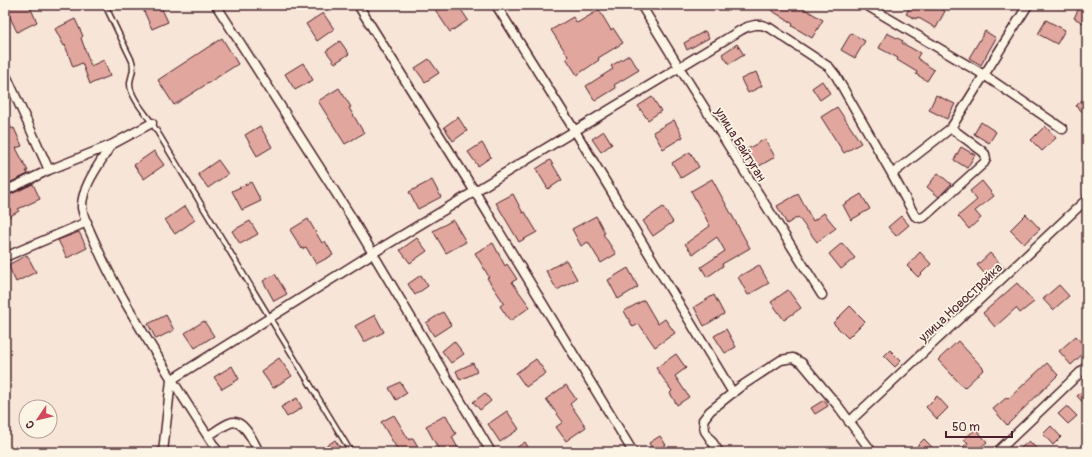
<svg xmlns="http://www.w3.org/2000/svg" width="1092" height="457" font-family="Pangolin,sans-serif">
<rect width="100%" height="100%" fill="#f7e5d7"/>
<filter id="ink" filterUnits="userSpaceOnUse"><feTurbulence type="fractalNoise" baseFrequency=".025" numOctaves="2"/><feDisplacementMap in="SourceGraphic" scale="8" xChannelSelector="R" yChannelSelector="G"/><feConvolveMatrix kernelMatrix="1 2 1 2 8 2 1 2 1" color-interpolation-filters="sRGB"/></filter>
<g filter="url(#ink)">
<path fill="#e1a79e" stroke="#4a1f2b" d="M5,5H29L37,22L17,32L5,7Z
M141,5H160L168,22L152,29Z
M432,5H458L468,20L450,32Z
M774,5H798L823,20L812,38L792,26L793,24L771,10Z
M911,5H922L927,8L928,5H934L945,11L936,28L917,17L916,19L906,14Z
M1080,6L1087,9V25L1074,18Z
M599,10L611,30L613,28L623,43L598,58L599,60L577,75L566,58L568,56L551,30L573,17L577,23Z
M323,13L334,29L317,41L306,24Z
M75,19L83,36L81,38L91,66L104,60L110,76L90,84L82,63L73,67L65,45L64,46L55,29Z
M1046,20L1065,30L1057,44L1038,34Z
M705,31L709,38L687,50L684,43Z
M985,31L996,38L981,65L969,58Z
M851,33L865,41L855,58L841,50Z
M887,33L903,41L902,43L920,53L917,58L934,70L927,81L916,74L917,72L897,60L898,58L879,48Z
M222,38L238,64L174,105L158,80Z
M340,41L349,54L335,63L326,51Z
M737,44L744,55L729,64L722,54Z
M629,55L639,70L614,85L616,88L595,101L586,86L613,69L611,66Z
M429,59L439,73L425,82L415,68Z
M303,63L313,80L295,90L285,74Z
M756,72L762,86L748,93L741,79Z
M822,81L830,93L820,100L812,88Z
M339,88L351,107L349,108L364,133L345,144L318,101Z
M936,95L955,104L947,119L929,110Z
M1087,95V116L1076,106Z
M652,97L661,111L648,120L638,106Z
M837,107L861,143L844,153L821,117Z
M5,116L12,129L14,128L22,146L16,148L28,171H26L28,174L9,183L5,175Z
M458,117L467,131L453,141L444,127Z
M674,120L683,137L663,149L653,132Z
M981,122L996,132L989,143L974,134Z
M260,126L272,147L257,156L245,135Z
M1045,126L1056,138L1042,151L1031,140Z
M604,131L612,144L601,152L592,139Z
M765,139L775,157L754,169L744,151Z
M482,143L491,157L478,166L468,152Z
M961,147L975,155L967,168L954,160Z
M154,151L164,165L144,179L134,165Z
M690,152L699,167L681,178L672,163Z
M218,160L228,174L208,188L198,174Z
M550,160L562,180L548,189L536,169Z
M938,173L951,184L939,197L927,187Z
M712,179L750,248L722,264L723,266L707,277L701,267L725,251L717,237L693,254L685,244L710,226L691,191Z
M432,180L441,197L418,209L409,192Z
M982,181L994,196L975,211L981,218L969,229L958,216L977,200L970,191Z
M251,182L261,201L242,210L232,191Z
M33,184L40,199L18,209L19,211L5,219V197Z
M513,194L523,213L525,212L537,232L519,242L496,203Z
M798,194L813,221L824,213L836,228L817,242L798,217L787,224L777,206Z
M861,194L870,209L851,220L843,205Z
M185,206L195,220L175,234L165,220Z
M663,207L673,222L653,236L643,221Z
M1026,214L1040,229L1024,244L1010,230Z
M596,216L605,233L603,234L616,254L601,263L588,242L581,246L572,229Z
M901,216L909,225L896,236L888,227Z
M308,219L322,243L325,241L333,255L316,264L306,247L302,249L290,230Z
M453,220L466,242L446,253L433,231Z
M250,221L258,234L240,244L232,231Z
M79,232L87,248L67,258L58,240Z
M417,238L427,251L410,263L400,250Z
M493,243L505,266L507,264L517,279L512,282L530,307L510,321L500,306L504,303L487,278L489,277L475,253Z
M842,243L855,258L841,269L829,254Z
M920,252L931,264L918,277L907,266Z
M990,253L1004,268L990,280L977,265Z
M27,255L36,272L16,282L8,265Z
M566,260L577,279L557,290L546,271Z
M759,265L769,283L748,295L738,277Z
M628,268L638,287L618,299L608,280Z
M275,274L287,294L274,301L263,281Z
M421,275L428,286L415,295L408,284Z
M1017,283L1034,302L1020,313L1016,308L995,327L983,313Z
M1059,285L1069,296L1053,310L1043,299Z
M788,290L801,308L784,320L771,302Z
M714,295L724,314L704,326L694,307Z
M644,300L658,324L665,319L675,333L655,347L639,324L633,327L624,311Z
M850,306L865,321L848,338L833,323Z
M443,312L451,325L434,336L426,323Z
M166,315L174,330L156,339L148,324Z
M375,315L384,332L364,342L355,326Z
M204,321L214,336L195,348L185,333Z
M726,329L736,347L725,353L714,336Z
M1076,336L1087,350L1071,365L1059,351Z
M454,341L464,354L451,363L442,351Z
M958,341L984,369L964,388L938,360Z
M890,350L901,361L895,367L884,356Z
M676,354L686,368L675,376L689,397L677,405L670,393L672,391L656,368Z
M279,358L292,376L273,388L261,371Z
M536,359L546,373L526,387L516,373Z
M473,363L477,372L460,380L456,371Z
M1047,363L1058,375L1007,425L993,409L1006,398L1008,399Z
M232,366L239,379L222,389L214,377Z
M400,382L407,393L396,400L389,388Z
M566,385L576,399L570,404L586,427L566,441L556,427L563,422L546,399Z
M1087,387V407L1077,396Z
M485,393L491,401L480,410L473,402Z
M937,396L948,408L937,419L926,407Z
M297,398L302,408L287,417L281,407Z
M824,400L828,406L815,414L811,408Z
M1067,406L1077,416L1068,424L1058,414Z
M507,411L519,429L500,442L488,424Z
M394,415L409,440L413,438L421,452H399L381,422Z
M446,415L456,434L452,437L460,452H440L426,426Z
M1051,426L1061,437L1053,445L1043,434Z
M976,429L987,442L975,452H957L968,443L964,439Z
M660,436L666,445L654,452L649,443Z
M924,439L934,449L930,452H911Z
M335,440L343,452H318Z
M1029,441L1040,452H1024L1021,448Z
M525,442L531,452H510Z"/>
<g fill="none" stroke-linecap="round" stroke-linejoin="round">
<defs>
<path id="lane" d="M105,5L132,61C135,71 131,74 130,83C129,95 145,113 152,123L351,452"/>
<path id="street" d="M216,5L350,215L491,452
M358,5L475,192L633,452
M496,5L575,131L733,393
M641,5L679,67L822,295
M866,5L984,75L1063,129
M5,73L49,170L111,145L152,123
M111,145C101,162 81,187 82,208C84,221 92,235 97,247C111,279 129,309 147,339C170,377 194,415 218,452
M892,174L915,216L920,218L924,217L984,163L986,159L985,154L982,151L951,128
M5,191L49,170
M5,257L87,222
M849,422L1087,199
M208,436C215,432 222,426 230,423C243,417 254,443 259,452
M163,452L171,380L373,253L741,30L747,27L755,25H762L770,28L829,67L836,76L892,174L951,128L1028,5
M719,452L705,431L703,420L710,411L740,387L781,360L793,358L802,363L838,406L872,452
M997,452L1087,366"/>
</defs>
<use href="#lane" stroke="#4a1f2b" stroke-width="7"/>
<use href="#street" stroke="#4a1f2b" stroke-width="11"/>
<use href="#lane" stroke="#fcf5e5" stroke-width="4"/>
<use href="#street" stroke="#fcf5e5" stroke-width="8"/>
</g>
</g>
<g text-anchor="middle" stroke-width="3.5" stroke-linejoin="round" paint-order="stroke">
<g font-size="13" fill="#4a1f2b" stroke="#fcf5e5">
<text transform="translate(741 144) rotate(58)" y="5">улица Байтуган</text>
<text transform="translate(960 302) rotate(-43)" y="5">улица Новостройка</text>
</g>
</g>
<rect width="1092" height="457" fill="none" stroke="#fcf5e5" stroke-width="20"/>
<rect x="10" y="10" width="1072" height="437" fill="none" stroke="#4a1f2b" stroke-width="1.5" filter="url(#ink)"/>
<g transform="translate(38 419) rotate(235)"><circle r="19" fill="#fcf5e5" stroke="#b59f9b"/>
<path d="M0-3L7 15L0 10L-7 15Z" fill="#d1495b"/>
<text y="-6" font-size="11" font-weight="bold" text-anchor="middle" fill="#4a1f2b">С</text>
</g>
<path d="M946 431v6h66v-6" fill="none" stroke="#4a1f2b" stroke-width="2"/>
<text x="952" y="431" font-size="12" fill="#4a1f2b" stroke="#fcf5e5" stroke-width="3" paint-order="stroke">50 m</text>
</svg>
